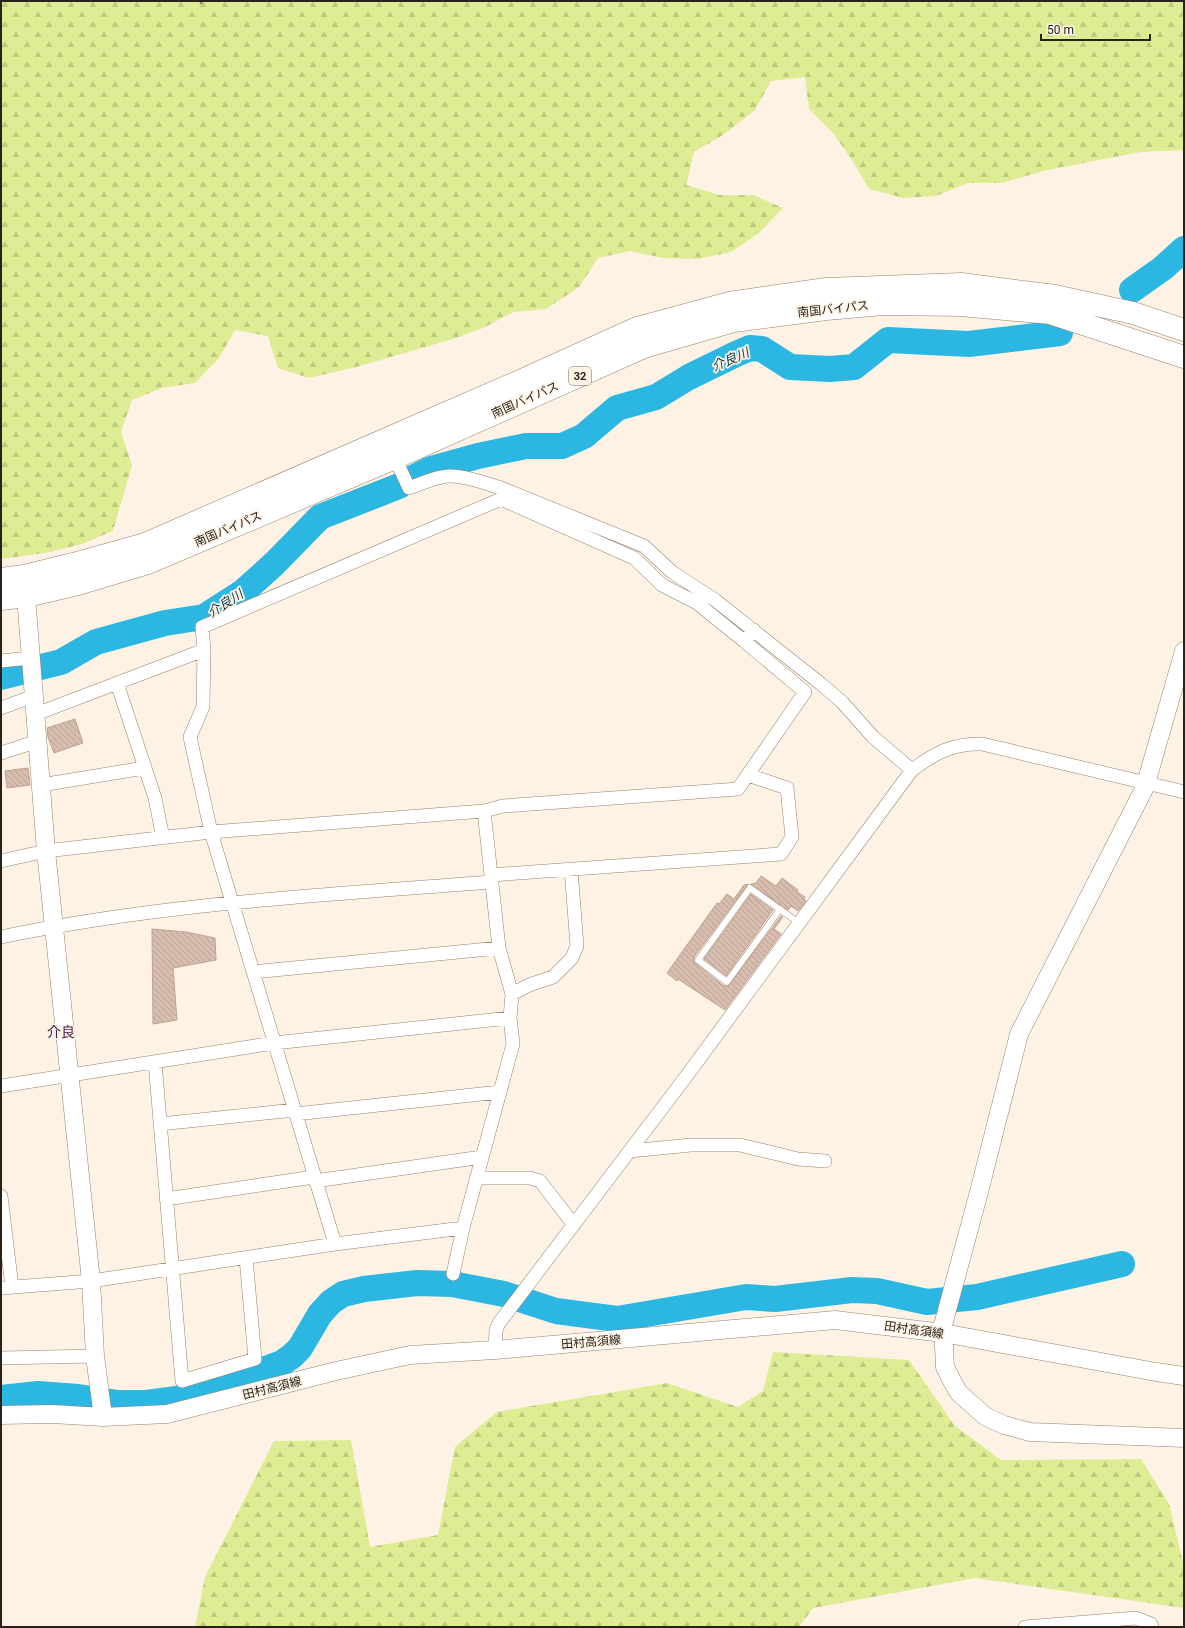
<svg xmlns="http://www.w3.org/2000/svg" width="1185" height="1628" font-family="Roboto,'Noto Sans JP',sans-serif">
<defs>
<pattern id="forest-firs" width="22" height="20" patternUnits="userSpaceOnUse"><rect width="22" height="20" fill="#deed94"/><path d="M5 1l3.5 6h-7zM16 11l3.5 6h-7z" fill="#becb7f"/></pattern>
<pattern id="building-back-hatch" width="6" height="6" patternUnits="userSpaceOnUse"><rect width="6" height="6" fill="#d8bdaf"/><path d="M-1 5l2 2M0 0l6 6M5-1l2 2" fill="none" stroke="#b9a296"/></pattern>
</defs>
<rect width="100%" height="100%" fill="#fef2e5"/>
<path fill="url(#forest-firs)" d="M1,1H1184V150L1140,152L1043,171L1002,183H968L936,196L903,198L869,189L852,160L833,133L809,109L805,77L771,81L755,110L723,135L694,152L686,185L719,195H753L783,208L759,233L731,252L698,259L663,258L630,251L598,258L579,287L546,309L514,312L483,328L453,339L356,367L309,378L278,368L268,336L235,330L219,358L195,383L162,388L132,400L121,432L132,465L113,531L82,544L50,552L1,559Z
M773,1352L909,1360L955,1426L1001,1460L1141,1459L1169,1504L1184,1567V1608L975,1578L813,1608L799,1627H195L205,1577L274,1441L351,1440L370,1547L438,1535L455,1447L497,1412L667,1383L738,1407L763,1391Z"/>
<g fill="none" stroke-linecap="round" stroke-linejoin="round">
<path stroke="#2bb7e2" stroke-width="26" d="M1132,290L1163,268L1184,249
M411,479L431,469L478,456L526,446H562L584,436L617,408L656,397L689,377L736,354L750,348L762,349L790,367L830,369L854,367L888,340L969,344L1060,333
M1,677L61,662L96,642L165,623L204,617L243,592L275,563L320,517L399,486
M1,1398L38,1394L78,1397L118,1403H146L177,1399L228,1383L282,1363L292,1356L300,1348L320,1314L331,1302L343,1294L364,1289L417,1283L452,1284L504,1294L556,1311L617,1319L746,1297L775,1299L852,1290L877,1291L927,1302L977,1297L1122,1264"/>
</g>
<path fill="url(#building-back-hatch)" stroke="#bca295" d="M75,719L83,743L54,753L48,737L47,728Z
M28,768L30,785L7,788L5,771Z
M761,876L776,886L782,878L798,890L797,892L805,897L804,899L806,901L798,911L791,906L788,910L751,884L756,883Z
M748,884L694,957V962L724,986H728L781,916L783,917L774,929L781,934L725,1010L678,979L677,981L667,973L717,903L719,904L727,894L734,899L744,885Z
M751,894L773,910L726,976L704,959Z
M152,929L186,932L215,938L216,960L173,968L177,1020L153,1024Z"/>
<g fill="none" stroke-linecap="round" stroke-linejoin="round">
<defs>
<path id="lane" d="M780,909L727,982L698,960L750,888L799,923"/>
<path id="street" d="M395,458L409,488C420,484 431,479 442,477C459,473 484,483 501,488L644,546L672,572L715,600L821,684L842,702L873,737L912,770
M1,661L30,658
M117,683L155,798L163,838
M1,708L34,696
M36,714L204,650
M1,753L38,741
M41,785L144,768
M1,861L46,851L211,832L484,811L503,806L738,789L805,692L744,641L754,630
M491,875L781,854L792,837L787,788L748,775
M1,937C162,903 327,895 491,882
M253,972L499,948
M512,994L529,985L553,977L572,958L577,946L571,869
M155,1062L182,1381L255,1359L246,1258
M1,1086L274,1043L510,1018
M295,1114L500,1092
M160,1124L294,1110
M630,1151L691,1145H740L798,1159L825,1161
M476,1178H530L540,1181L574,1225
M315,1181L482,1157
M1,1196L12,1287
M166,1199L314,1177
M335,1244L211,832L190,737L203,707L204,650L202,627L501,499L634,558L662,585L697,603L744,641
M453,1274L463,1228
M1,1288L91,1281L335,1244L463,1228L513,1044L510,1018L512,994L499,948L484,811
M495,1350L496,1330L499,1323L685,1078L912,770C935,753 953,743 982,744L1184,792
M1,1358L95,1356
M1025,1627L1136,1618L1151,1624L1152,1627"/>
<path id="secondary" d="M25,583L46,851L91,1281L95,1356L103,1417
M1184,651L1145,787L1019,1034L979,1192L943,1325L945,1367L952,1381L959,1393L985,1416L1004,1425L1030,1432L1184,1438
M1,1415L52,1414L103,1417L167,1414L336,1371L410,1355L495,1350L835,1320L943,1333L1156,1372L1184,1376"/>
<path id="highway" d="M1,579L24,576L73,564L145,544L520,381L637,328L729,303L826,289L961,284L1055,296L1133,313L1184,330
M1,599L27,596L78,584L148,563L395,458L644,347L734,321L826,309L883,304L960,305L1050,313L1184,357"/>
</defs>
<use href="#lane" stroke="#94816e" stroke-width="7"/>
<use href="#street" stroke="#94816e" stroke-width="14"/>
<use href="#secondary" stroke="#94816e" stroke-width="19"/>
<use href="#highway" stroke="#94816e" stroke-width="23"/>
<path stroke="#8f857b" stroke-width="2.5" stroke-dasharray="2 2" stroke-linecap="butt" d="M201,4V1"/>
<use href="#lane" stroke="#fff" stroke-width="6"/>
<use href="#street" stroke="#fff" stroke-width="13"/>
<use href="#secondary" stroke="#fff" stroke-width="18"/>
<use href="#highway" stroke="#fff" stroke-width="22"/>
</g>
<g text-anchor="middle" stroke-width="3.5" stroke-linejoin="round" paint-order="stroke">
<rect fill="#fef2e5" stroke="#696057" stroke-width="1" x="569" y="367" width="22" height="18" rx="3"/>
<g font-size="11" font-weight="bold" fill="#29221a">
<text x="580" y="380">32</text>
</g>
<g font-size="12" fill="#29221a" stroke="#fef2e5">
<text transform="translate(833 309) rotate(-6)" y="4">南国バイパス</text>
<text transform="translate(525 400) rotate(-24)" y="4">南国バイパス</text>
<text transform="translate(228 529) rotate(-23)" y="4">南国バイパス</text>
<text transform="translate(914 1330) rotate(8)" y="4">田村高須線</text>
<text transform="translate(591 1342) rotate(-5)" y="4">田村高須線</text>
<text transform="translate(272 1388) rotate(-14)" y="4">田村高須線</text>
</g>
<g font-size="13" font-style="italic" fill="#003c4d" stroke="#fef2e5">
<text transform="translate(730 359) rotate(-23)" y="5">介良川</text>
<text transform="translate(225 603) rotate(-33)" y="5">介良川</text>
</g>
<g font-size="14" fill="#431c51" stroke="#fef2e5">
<text x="61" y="1037">介良</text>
</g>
</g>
<rect width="1185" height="1628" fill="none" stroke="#29221a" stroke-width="4"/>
<path d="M1041 34v6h109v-6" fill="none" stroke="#29221a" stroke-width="2"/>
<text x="1047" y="34" font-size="12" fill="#29221a" stroke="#fef2e5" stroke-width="3" paint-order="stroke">50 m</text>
</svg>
